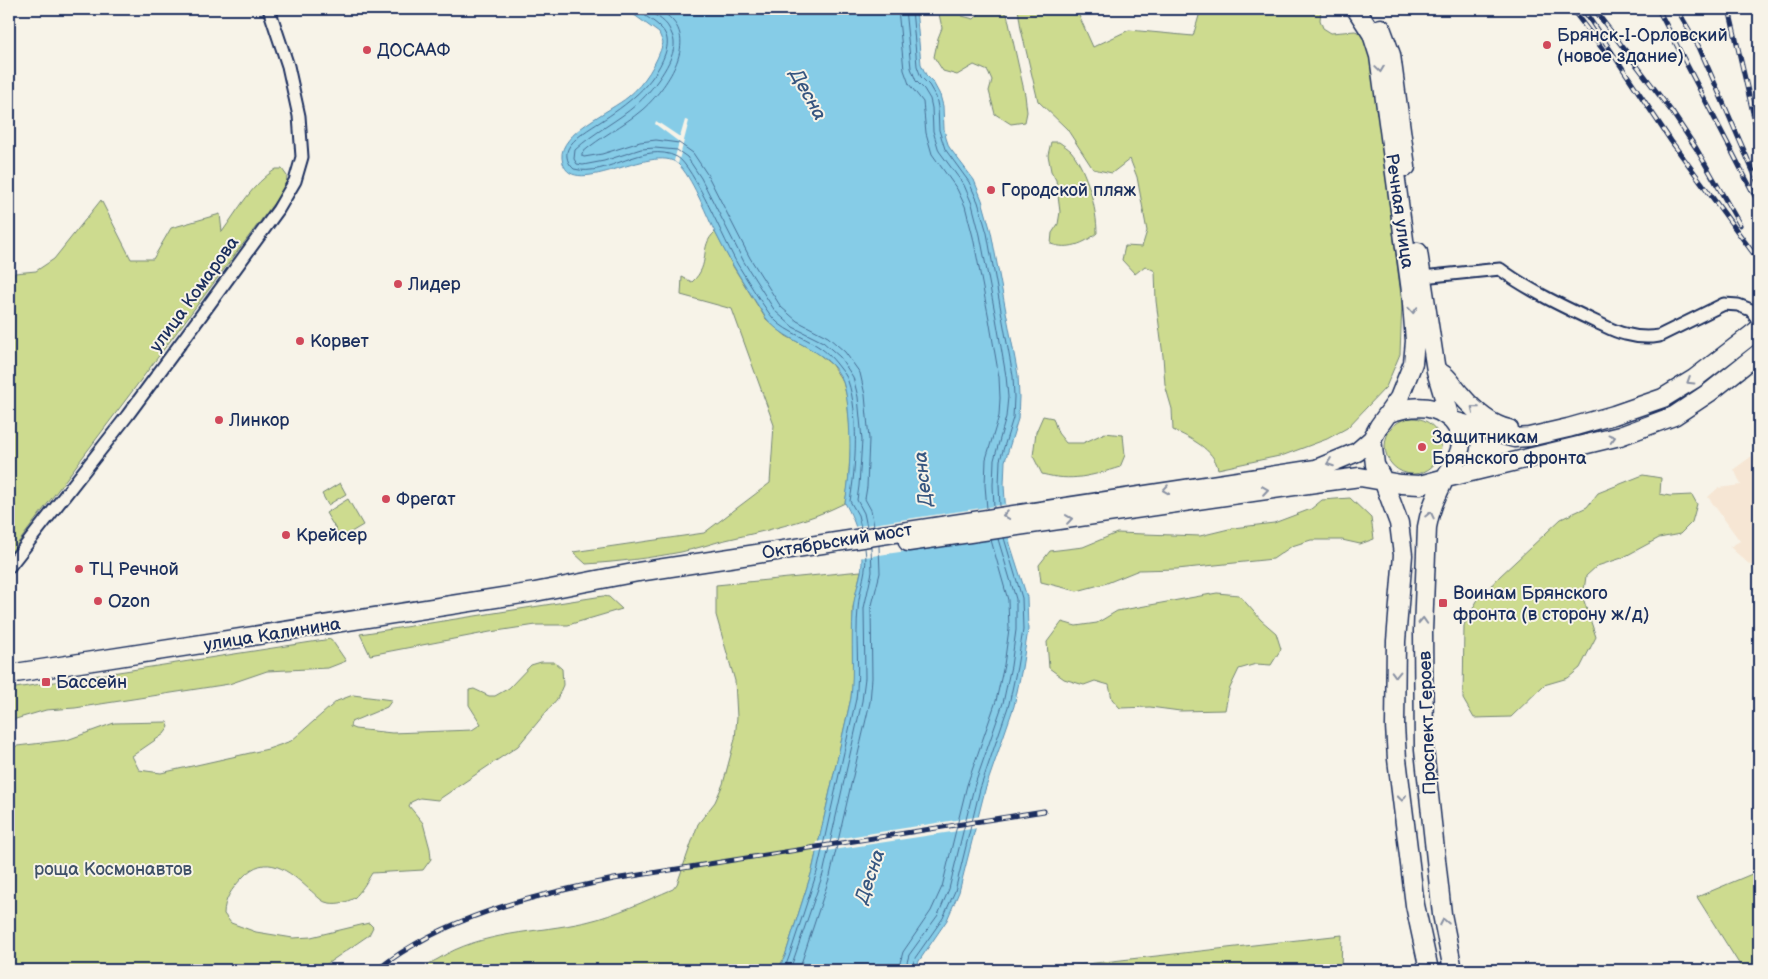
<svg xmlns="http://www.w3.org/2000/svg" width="1768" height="979" font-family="'Balsamiq Sans',sans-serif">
<rect width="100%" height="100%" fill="#f7f3e8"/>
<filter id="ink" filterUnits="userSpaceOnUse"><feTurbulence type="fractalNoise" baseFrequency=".02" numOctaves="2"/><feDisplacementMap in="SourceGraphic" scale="10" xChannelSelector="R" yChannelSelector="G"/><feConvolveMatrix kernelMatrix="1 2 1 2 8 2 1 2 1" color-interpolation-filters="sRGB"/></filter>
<g filter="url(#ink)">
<path fill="#f6e6d4" d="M1759,451V573L1730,547L1740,541L1708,497L1718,488L1741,485L1734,469Z"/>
<path fill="#cddb8f" stroke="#748576" d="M938,9H957L962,16L974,19L984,9H998L1007,14L1025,95L1027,112L1025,122L1011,124L995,114L989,91L992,80L988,71L974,65L957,75L943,71L934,57L938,38L942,28Z
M1018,9H1076L1093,47L1129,30L1193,36L1201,9H1321L1320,20L1323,28L1331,33L1355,31L1367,36L1369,44L1402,303L1400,354L1386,387L1347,428L1327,439L1284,455L1218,469C1214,449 1190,438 1173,430L1172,409L1165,385L1163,356L1156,301L1155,271L1145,266L1135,274L1122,260L1125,246L1142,247L1147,231L1137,177L1130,159L1112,173L1093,169L1067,129L1038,101L1021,29Z
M1051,142H1059C1063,145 1068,148 1071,151C1087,170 1097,210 1097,233C1084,244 1068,250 1051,244L1052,233L1058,224L1060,212L1056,180L1051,171L1048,155Z
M276,169H282L287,176L286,187L9,555V284L15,273L36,271L54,259L101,200L131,259H153L171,228L220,214L222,232C238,210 252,184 276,169Z
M715,232L734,268L766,319L786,336L815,351L832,365L843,382L847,398L851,440L848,486L845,503C805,523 764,531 721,541C708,545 694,549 681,552C650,558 618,562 586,564L573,552L704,533L770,483L774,425L732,309L681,295L682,277L692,282C712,264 698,247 715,232Z
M1043,416L1053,418L1058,433L1066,443H1083L1105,433L1123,435L1125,455L1120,467C1091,476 1072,482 1042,474L1033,456L1036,432Z
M1385 446a28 28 0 1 1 56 0a28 28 0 1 1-56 0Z
M1643,475L1661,478L1660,494L1670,496L1692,495L1697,504L1692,522L1680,534L1659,538L1622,558L1597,566L1586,576L1583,598L1596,637L1580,668L1568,678L1544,685L1511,717L1474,718L1463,699L1464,625L1477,601L1500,576L1561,519L1587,507L1598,493Z
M340,483L346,494L328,505L322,494Z
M1350,498L1371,518L1374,539L1360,544L1342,540H1311L1292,546L1273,559L1177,569L1139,570L1107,583L1077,591L1041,582L1039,565L1050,551L1083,547L1117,533L1200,536L1233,528L1274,523L1311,509L1322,500Z
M348,499L363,525L341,538L326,513Z
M861,571L853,607V678L851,698L812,871L785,956L778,970H423C426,965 432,962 438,959C482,931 537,933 586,922C616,915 645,901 673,889L677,884L698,824L715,802L723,784L735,739L737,717L735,681L716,615V585Z
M1217,593L1239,595L1261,620L1276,633L1281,649L1271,665L1256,664L1239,669L1229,690L1225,710L1180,711L1150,707L1120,708L1112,699L1109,685L1095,681L1084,685L1064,679L1049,668L1047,642L1062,622L1076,626L1097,623L1117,611Z
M603,596L609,597L622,609L568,625H536L490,632L370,655L360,634Z
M331,639L346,661L328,668L267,671L229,684L75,708L46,710L9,721V689Z
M541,662H554L562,669L563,685L557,699L518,746L438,800L420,798L411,802L409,806L423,823L430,849L431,859L423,870L372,873C367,881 361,892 354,898C346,903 334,905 325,902C320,900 314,893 310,890C289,871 266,851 242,878C232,889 224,899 224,914L231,923L256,932L293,938L311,937L369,923L373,927L369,935L318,970H9V747L67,740L114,723L167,722L169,727L164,734L132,756L139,770L161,773L268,749L291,741L337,701L353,695L392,700L387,707L351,722L350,727L355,729L392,733L472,730L481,724L469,705V690L474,689L489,696H495L509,688L531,665Z
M1759,871V970H1743L1697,897Z
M1342,935L1341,970H1033Z"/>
<path fill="#86cce7" stroke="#5b8db0" d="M626,9H916L921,64L926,75L933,82L940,95L943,106L944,129L946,138L949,147L974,180L982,200L991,232L1018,375L1019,397L1018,419L1005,461L1004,485L1006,515L1010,544L1027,597L1028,630L1022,668L1014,706L985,790L959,892L947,920L919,961L916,970H778L785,956L812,871L851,698C854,670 851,642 853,614C853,599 858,586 861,572C865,550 856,522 845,503C851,471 851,440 848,408C847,400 846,390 843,382C830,348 787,345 766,318C761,311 757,303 752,296C738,274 725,253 714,230C705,212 692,177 678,164C653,141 567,205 562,158C559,133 611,111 628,97C645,83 657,63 663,43L659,33Z"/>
<path fill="#f7f3e8" d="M685,120L689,121L678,164L674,161L679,142L655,124L656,121L680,137Z
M1008,504L1012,536L858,558L853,527Z
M981,816L978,828L813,853L816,842Z"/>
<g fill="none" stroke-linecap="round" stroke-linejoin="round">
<path stroke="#466e95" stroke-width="1" d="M635,9C643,15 655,21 662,29C669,37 668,45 665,54C654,85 626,105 600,122C592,127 572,139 568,149C565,156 568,164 574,169C608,178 643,140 677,157C693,165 726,245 738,265C748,281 758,298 769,313C781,331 802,335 819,347C827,352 834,360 840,368C843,372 847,376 848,381C859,413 856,468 850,501L858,515L861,528
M645,9C653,14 665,20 669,28C671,32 674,38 674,42C676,60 650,93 637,104C618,121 594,132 575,150L574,159L577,164L583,165L604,161L641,149L655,148L677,150L687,157L701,178L744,262L775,311L793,327L823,342L840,357L853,377L858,397L862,440L859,486L857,500L864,513L867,527
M658,9C663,12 669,16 673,21C696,47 663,92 642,110C623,126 600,137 582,153V156L584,157L602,154L640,142L656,140L679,143L693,153L707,174L750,258L781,307L797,321L828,337L845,352L860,373L865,395L869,439L867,487L865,499L871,510L874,526
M898,9L904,70L909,84L923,102L926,133L932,154L957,189L965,206L973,237L989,319L999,377L1000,398L999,416L986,459L985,485L987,509
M905,9L911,68L916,81L924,89L930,99L932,108L933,131L939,151L964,185L972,204L980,235L996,318L1006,376L1008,397L1006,417L994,460L993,485L994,508
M912,9L917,66L921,77L929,85L936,97L938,107L939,130L945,149L969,182L978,202L987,233L1002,316L1013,376L1014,397L1013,418L1000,460L999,485L1000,507
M784,970L789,957L817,872L856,699C860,669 855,639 858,609C859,588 869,569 865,548
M790,970L823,874L862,701L865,678L864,608L872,572L871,547
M799,970L830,876L870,702L872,678L871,609L880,573L879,546
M898,970L903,952L931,911L942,887L967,785L996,701L1004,665L1009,629L1008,600L991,540
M905,970L909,955L938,915L949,889L974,787L1003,703L1011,666L1016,630V599L998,539
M911,970L915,958L943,918L955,891L980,789L1009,704L1017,667L1023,630L1022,598L1004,538"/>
<defs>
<path id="minor" d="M1422,277L1500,269C1528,290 1564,307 1596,322C1605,326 1615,332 1625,334C1636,337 1648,338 1659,336L1724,304L1738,305L1751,310L1759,322
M9,567L127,416L200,317L278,210L295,181L302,157L299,116L288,66L269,9"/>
<path id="primary" d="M1381,28L1391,55L1406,167
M1418,252L1436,371L1450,418
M1436,371C1448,374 1453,387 1461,395C1473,409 1490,425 1509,429
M1389,413C1407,407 1429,403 1445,415C1455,421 1462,433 1461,444C1460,456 1452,467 1446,476C1438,493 1430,508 1427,527L1423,631L1424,750L1442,914L1453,970
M1453,421L1514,438L1529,437L1568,428L1614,415L1663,398L1694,379L1759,329
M1372,439L1375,465L1383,480L1399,523L1403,555L1396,641L1395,726L1397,759L1415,905L1429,970
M908,542L1322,482L1360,477L1401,484L1420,485L1446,478L1620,436L1674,416L1710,392L1759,353
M9,674L535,592L638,572L1316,469L1357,452L1372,439L1379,426L1399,398L1413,363L1415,341L1411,291L1379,56L1372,34L1356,9"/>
</defs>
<use href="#minor" stroke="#1b2f5e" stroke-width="15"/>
<use href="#primary" stroke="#1b2f5e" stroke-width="21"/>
<use href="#minor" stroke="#f7f3e8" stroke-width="11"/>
<use href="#primary" stroke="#f7f3e8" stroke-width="18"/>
<defs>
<path id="rail" d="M1572,9L1604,51
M1583,9L1671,141L1759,261
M1594,9L1672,112L1696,148L1740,225
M1658,9L1759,204
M1677,9L1699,47L1759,185
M1729,9L1759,139
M377,970C445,916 531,896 614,879L1044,811"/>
</defs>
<use href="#rail" stroke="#1b2f5e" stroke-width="5"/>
<use href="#rail" stroke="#f7f3e8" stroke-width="3" stroke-dasharray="9" stroke-linecap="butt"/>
</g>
<defs><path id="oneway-chevron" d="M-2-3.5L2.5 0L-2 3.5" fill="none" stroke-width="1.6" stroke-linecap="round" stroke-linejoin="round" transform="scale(1.25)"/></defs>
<g stroke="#8991a3">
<use href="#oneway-chevron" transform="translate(1380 69) rotate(82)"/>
<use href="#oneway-chevron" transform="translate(1413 310) rotate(86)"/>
<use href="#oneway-chevron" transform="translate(1690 381) rotate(148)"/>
<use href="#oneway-chevron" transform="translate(1474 409) rotate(-139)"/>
<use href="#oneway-chevron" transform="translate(1612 438) rotate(-15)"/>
<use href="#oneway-chevron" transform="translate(1330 463) rotate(160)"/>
<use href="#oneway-chevron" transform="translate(1166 490) rotate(171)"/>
<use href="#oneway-chevron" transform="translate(1265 490) rotate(-8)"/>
<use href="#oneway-chevron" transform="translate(1006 515) rotate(171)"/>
<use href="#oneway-chevron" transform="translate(1430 515) rotate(-77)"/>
<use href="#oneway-chevron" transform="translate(1069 519) rotate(-8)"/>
<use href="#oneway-chevron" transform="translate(1423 621) rotate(-87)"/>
<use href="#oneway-chevron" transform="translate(1396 674) rotate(91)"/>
<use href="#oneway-chevron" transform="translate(1402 798) rotate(83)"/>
<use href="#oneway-chevron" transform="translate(1444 922) rotate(-101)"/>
</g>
</g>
<g fill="#d1495b" stroke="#f7f3e8" stroke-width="2">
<circle cx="1547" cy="45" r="5"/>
<circle cx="367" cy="50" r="5"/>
<circle cx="991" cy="190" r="5"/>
<circle cx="398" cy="284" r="5"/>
<circle cx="300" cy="341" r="5"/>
<circle cx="219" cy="420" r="5"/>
<circle cx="1422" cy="447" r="5"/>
<circle cx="386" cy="499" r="5"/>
<circle cx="286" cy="535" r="5"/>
<circle cx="79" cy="569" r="5"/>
<circle cx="98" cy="601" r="5"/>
<rect x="1438" y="598" width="10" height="10" rx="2.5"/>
<rect x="41" y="677" width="10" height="10" rx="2.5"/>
</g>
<g text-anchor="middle" stroke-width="4" stroke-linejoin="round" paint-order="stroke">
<g font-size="18" fill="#1b2f5e" stroke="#f7f3e8" text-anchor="start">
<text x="1557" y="41">Брянск-I-Орловский<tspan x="1557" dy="21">(новое здание)</tspan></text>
<text x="377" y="56">ДОСААФ</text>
<text x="1001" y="196">Городской пляж</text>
<text x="408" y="290">Лидер</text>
<text x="310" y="347">Корвет</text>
<text x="229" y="426">Линкор</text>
<text x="1432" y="443">Защитникам<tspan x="1432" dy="21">Брянского фронта</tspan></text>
<text x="396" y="505">Фрегат</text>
<text x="296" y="541">Крейсер</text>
<text x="89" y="575">ТЦ Речной</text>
<text x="1453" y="599">Воинам Брянского<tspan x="1453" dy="21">фронта (в сторону ж/д)</tspan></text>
<text x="108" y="607">Ozon</text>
<text x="56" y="688">Бассейн</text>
</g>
<g font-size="18" fill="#1b2f5e" stroke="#f7f3e8">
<text transform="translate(1400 211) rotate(82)" y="6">Речная улица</text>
<text transform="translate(194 294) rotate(-54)" y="6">улица Комарова</text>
<text transform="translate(837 541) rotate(-9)" y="6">Октябрьский мост</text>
<text transform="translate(272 634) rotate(-9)" y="6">улица Калинина</text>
<text transform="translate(1427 723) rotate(-92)" y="6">Проспект Героев</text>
</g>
<g font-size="18" fill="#3f5168" stroke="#f7f3e8">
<text x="113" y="875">роща Космонавтов</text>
</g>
<g font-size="19" font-style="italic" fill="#365680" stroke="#f7f3e8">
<text transform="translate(809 94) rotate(61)" y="7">Десна</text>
<text transform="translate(922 479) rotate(-96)" y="7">Десна</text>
<text transform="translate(869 876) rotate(-71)" y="7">Десна</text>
</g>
</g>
<rect width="1768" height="979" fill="none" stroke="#f7f3e8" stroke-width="30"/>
<rect x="15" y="15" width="1738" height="949" fill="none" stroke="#1b2f5e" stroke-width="2" filter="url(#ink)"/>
</svg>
